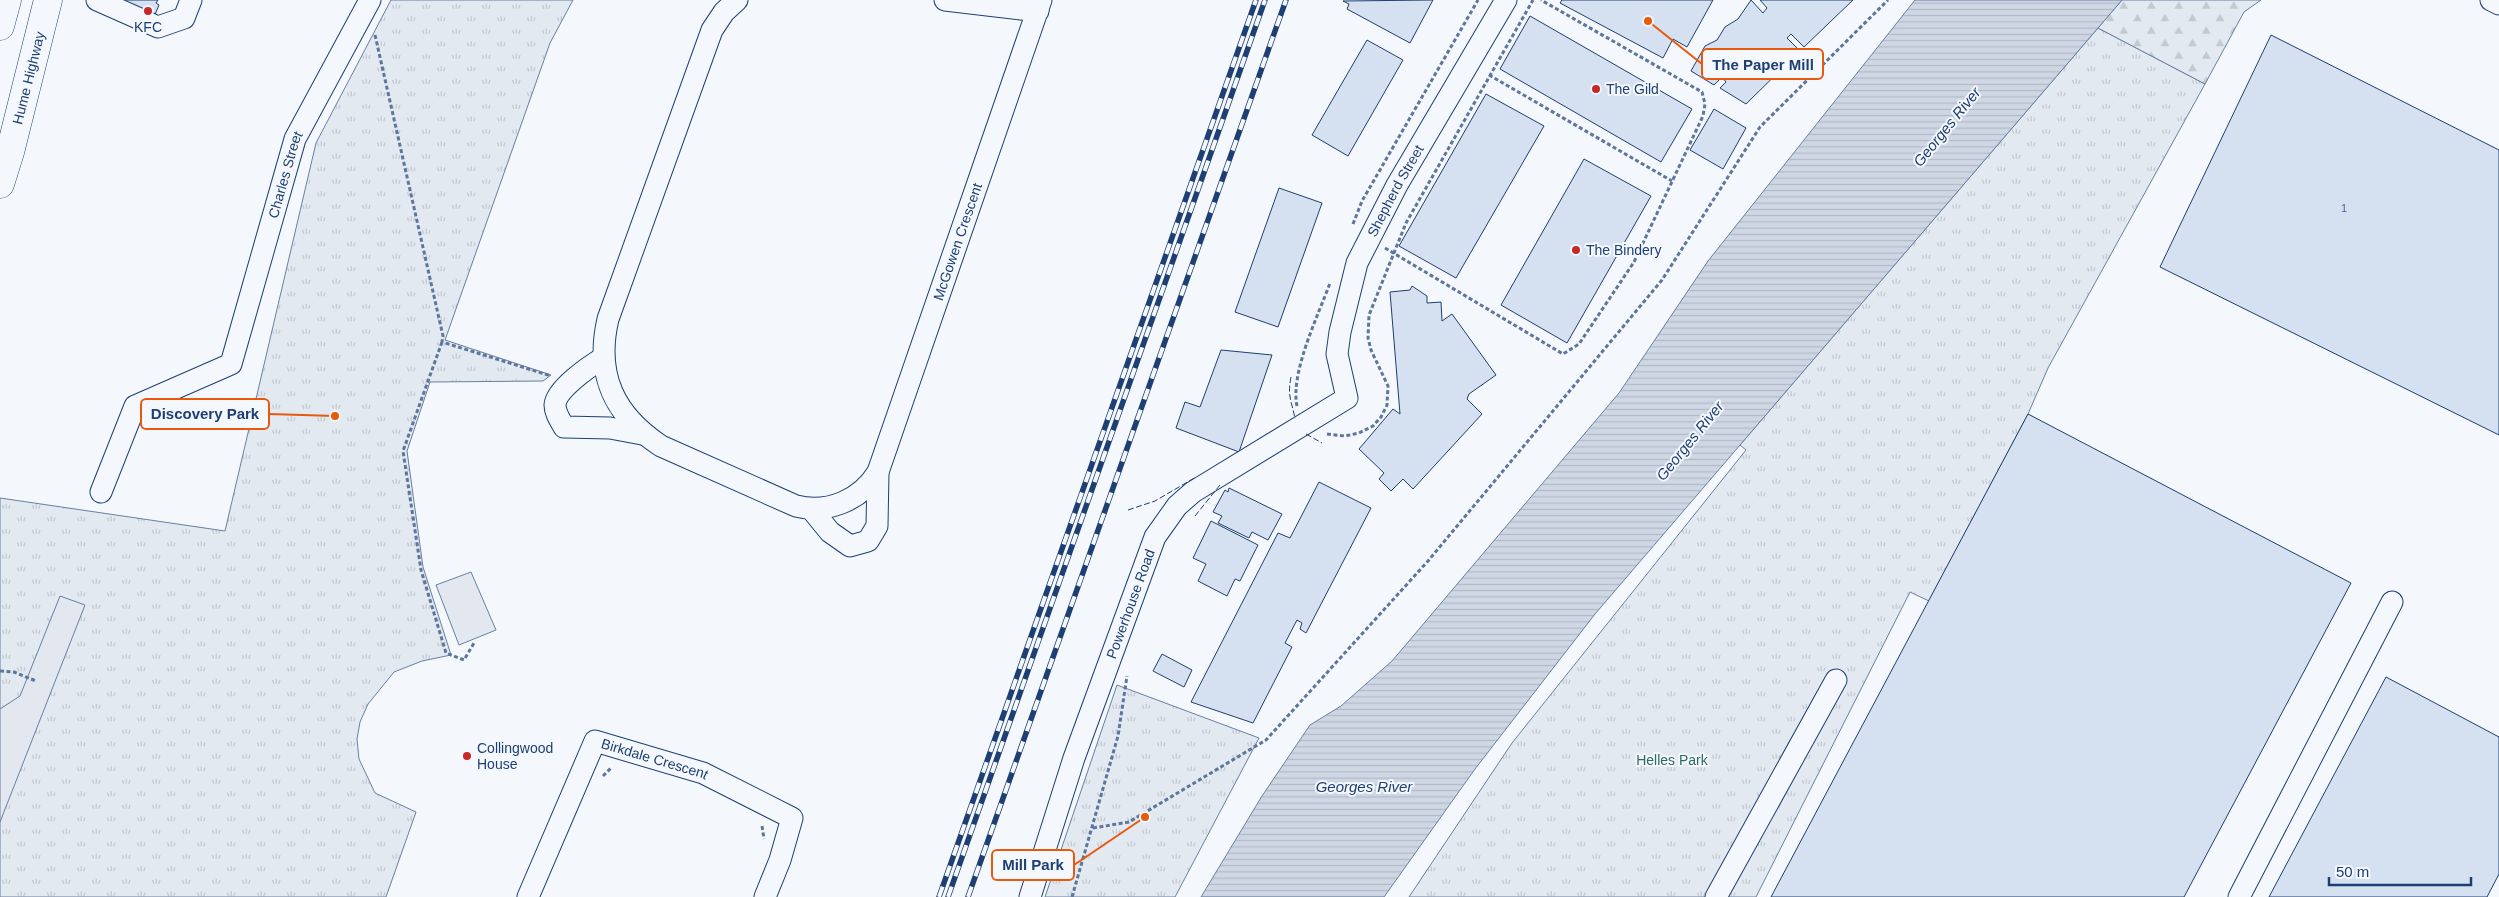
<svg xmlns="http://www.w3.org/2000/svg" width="2499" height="897" font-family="Helvetica,sans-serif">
<defs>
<pattern id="grass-tufts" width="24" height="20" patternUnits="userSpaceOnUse" patternTransform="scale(1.25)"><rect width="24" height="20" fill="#e3e9f0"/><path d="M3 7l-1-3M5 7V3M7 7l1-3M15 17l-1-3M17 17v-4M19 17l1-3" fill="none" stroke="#c2c9d1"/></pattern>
<pattern id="forest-firs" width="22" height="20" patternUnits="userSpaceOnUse" patternTransform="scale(1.25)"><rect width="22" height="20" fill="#e3e9f0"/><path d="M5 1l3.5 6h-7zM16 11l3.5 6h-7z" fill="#c2c9d1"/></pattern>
<pattern id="water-rules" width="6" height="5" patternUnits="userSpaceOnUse" patternTransform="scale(1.25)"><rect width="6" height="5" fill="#cfd7e4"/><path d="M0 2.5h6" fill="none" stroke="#b1bac7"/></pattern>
</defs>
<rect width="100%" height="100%" fill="#f4f7fb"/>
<path fill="url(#grass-tufts)" stroke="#687fa3" d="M391,0H573L550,43L445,340L551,375L543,381L430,382L407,451L423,567L451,655L422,661L394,672L368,704L360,722L357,739L359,759L375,793L416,812L386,897H0V498L225,531L316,143Z
M2098,28L2205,84L2048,368L2028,414L1929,601L1910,592L1756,897H1409L1512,743L1746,450L1740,445Z
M1117,685L1259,738L1175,897H1045Z"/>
<path fill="url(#forest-firs)" stroke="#687fa3" d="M2122,0H2261L2244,12L2205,84L2098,28Z"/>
<path fill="#e3e8f0" stroke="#687fa3" d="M471,572L496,630L459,645L436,585Z
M60,596L85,605L0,822V709L20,696Z"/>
<path fill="url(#water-rules)" stroke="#687fa3" d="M1915,0H2122L1595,614L1475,769L1384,897H1201L1262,796L1310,725L1341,706L1392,661L1619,393L1708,261Z"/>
<path fill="#d5e0f0" stroke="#1d3f73" d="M116,0H158L156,3L159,5L154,17Z
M1433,0L1410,43L1347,9L1349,4L1343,1Z
M1562,0H1713L1687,47L1673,39L1663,58L1560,3Z
M1751,0L1763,13L1767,8L1760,0H1853L1804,47L1791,34L1787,38L1800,51L1746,104L1720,88L1726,82L1722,77L1714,85L1691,71L1705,46L1717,40L1725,27L1738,19Z
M1530,16L1692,109L1661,162L1500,69Z
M2271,35L2499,150V435L2160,267Z
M1367,40L1403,60L1348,156L1312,135Z
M1486,94L1544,126L1456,278L1399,246Z
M1714,109L1746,128L1723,169L1690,150Z
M1584,159L1651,196L1567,343L1501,305Z
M1279,188L1322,203L1278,327L1235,312Z
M1412,286L1427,296V303L1441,302L1442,321L1452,314L1496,375L1469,394L1467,399L1482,414L1413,489L1403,479L1391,491L1379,479L1384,473L1359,449L1393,409L1400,414L1390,292L1410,290Z
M1221,350L1272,355L1239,452L1176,428L1185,402L1200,407Z
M2028,414L2351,583L2184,897H1771Z
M1319,482L1371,508L1306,633L1300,629L1302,623L1297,620L1285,643L1292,647L1253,723L1191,702L1278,533L1290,538Z
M1229,488L1282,514L1268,540L1252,532L1249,538L1218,523L1222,516L1213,512L1225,490L1228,492Z
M1211,521L1258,545L1240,581L1235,579L1227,596L1198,581L1206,564L1193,558Z
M1162,654L1192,670L1184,687L1153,671Z
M2386,677L2499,737V874L2487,897H2269Z"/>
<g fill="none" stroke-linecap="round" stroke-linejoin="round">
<defs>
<g id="minor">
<path d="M97,0L158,27L184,18L191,0"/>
<path id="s1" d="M737,0L724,12L712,30L608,319C595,375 614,415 661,446L796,506C828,514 861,500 878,472L1041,0"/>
<path d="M945,0L1038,11"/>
<path d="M2491,0L2499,4"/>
<path d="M603,358C590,366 556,389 555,405C555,413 560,420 564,427L610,428L642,434"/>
<path id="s2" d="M101,492L135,406L231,364L295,139L370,0"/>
<path d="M812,510L830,532L850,546L868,541L877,526L878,472"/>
<path id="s3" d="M528,897L595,741L703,773L792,818L780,860L765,897"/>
<path id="s4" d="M1030,897L1074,758L1155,537L1177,506L1193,492L1347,398L1337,354L1340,332L1357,263L1397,185L1506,0"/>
<path d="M1716,897L1836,680"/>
<path d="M2239,897L2392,602"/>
</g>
<g id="highway">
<path d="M0,26L7,0"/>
<path id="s5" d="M0,184L10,152L48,0"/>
</g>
</defs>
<use href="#minor" stroke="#1d3f73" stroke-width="23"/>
<use href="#highway" stroke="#1d3f73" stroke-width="29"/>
<path stroke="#5e769c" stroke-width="3" stroke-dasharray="4 2.5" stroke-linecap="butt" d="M375,35L443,336L442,342L548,375L547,377
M1489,75L1672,181
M1353,224L1362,201L1478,0
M1385,248L1563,354L1579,344L1634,262L1703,116L1705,104L1702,92L1541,0
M442,342L403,451L421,570L446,653L464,660L474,643
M1297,406C1290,373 1318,316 1330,283
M1327,434L1345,436L1359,433L1373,426L1381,417L1387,405L1388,386L1371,350L1368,338L1369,315L1406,223L1533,0
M0,671L14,672L36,681
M603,776L612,767
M762,826L764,839
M1093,828L1129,822L1266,740L1428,561L1662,280L1760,127L1888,0
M1072,897L1118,736L1127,676"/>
<use href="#minor" stroke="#f4f7fb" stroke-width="21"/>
<use href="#highway" stroke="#f4f7fb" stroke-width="28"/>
<defs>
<path id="rail" d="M939,897L1256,0
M948,897L1265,0
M968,897L1286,0"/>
</defs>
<use href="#rail" stroke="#1d3f73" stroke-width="5.5"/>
<use href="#rail" stroke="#f4f7fb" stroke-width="4" stroke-dasharray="11" stroke-linecap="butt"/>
<path stroke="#1d3f73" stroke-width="1" stroke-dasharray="6 2.5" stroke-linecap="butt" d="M1291,377C1287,398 1292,401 1295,419
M1306,434L1322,443
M1128,510L1155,501L1196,477
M1195,516L1220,485"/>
</g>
<g fill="#c62828" stroke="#f4f7fb" stroke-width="2">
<circle cx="148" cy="11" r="5"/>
<circle cx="1596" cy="89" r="5"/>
<circle cx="1576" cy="250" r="5"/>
<circle cx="467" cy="756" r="5"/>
</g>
<g text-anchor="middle" stroke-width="4" stroke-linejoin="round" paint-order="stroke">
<g font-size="11" fill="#4b6792">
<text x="2344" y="212">1</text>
</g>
<g font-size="14" fill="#1d3f73" stroke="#f4f7fb" text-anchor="start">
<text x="148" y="32" text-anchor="middle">KFC</text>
<text x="1606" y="94">The Gild</text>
<text x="1586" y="255">The Bindery</text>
<text x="477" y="753">Collingwood<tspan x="477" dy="16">House</tspan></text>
</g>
<g font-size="14" fill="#1d3f73" stroke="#f4f7fb">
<text dy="5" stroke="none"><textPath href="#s5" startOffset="110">Hume Highway</textPath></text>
<text dy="5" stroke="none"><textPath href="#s2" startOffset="394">Charles Street</textPath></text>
<text dy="5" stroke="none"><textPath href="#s4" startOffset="841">Shepherd Street</textPath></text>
<text dy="5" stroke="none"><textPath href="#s1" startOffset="981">McGowen Crescent</textPath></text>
<text dy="5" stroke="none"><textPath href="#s4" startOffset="310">Powerhouse Road</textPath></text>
<text dy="5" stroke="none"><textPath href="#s3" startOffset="232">Birkdale Crescent</textPath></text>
</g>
<g font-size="14" fill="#2c6c60" stroke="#f4f7fb">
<text x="1672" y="765">Helles Park</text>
</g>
<g font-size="15" font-style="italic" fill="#1d3f73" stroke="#f4f7fb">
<text transform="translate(1947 127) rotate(-51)" y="5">Georges River</text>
<text transform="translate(1690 441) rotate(-51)" y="5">Georges River</text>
<text x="1364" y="792">Georges River</text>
</g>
</g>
<path fill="none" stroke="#e8590c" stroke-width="2" d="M1648 21L1702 64M335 416L269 414M1145 817L1074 865"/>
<g fill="#e8590c" stroke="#f4f7fb" stroke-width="2">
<circle cx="1648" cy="21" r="5"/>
<circle cx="335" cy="416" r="5"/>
<circle cx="1145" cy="817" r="5"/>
</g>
<g fill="#f4f7fb" stroke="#e8590c" stroke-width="2">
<rect x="1702" y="49" width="121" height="30" rx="5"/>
<rect x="141" y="399" width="128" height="30" rx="5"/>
<rect x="992" y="850" width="82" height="30" rx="5"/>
</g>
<g font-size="15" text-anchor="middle" font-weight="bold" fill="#1d3f73">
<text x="1763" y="70">The Paper Mill</text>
<text x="205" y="419">Discovery Park</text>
<text x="1033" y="870">Mill Park</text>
</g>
<path d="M2329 877v8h142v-8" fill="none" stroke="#1d3f73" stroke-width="2.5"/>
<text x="2336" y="877" font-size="15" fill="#1d3f73" stroke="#f4f7fb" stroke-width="4" paint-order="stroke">50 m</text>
</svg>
